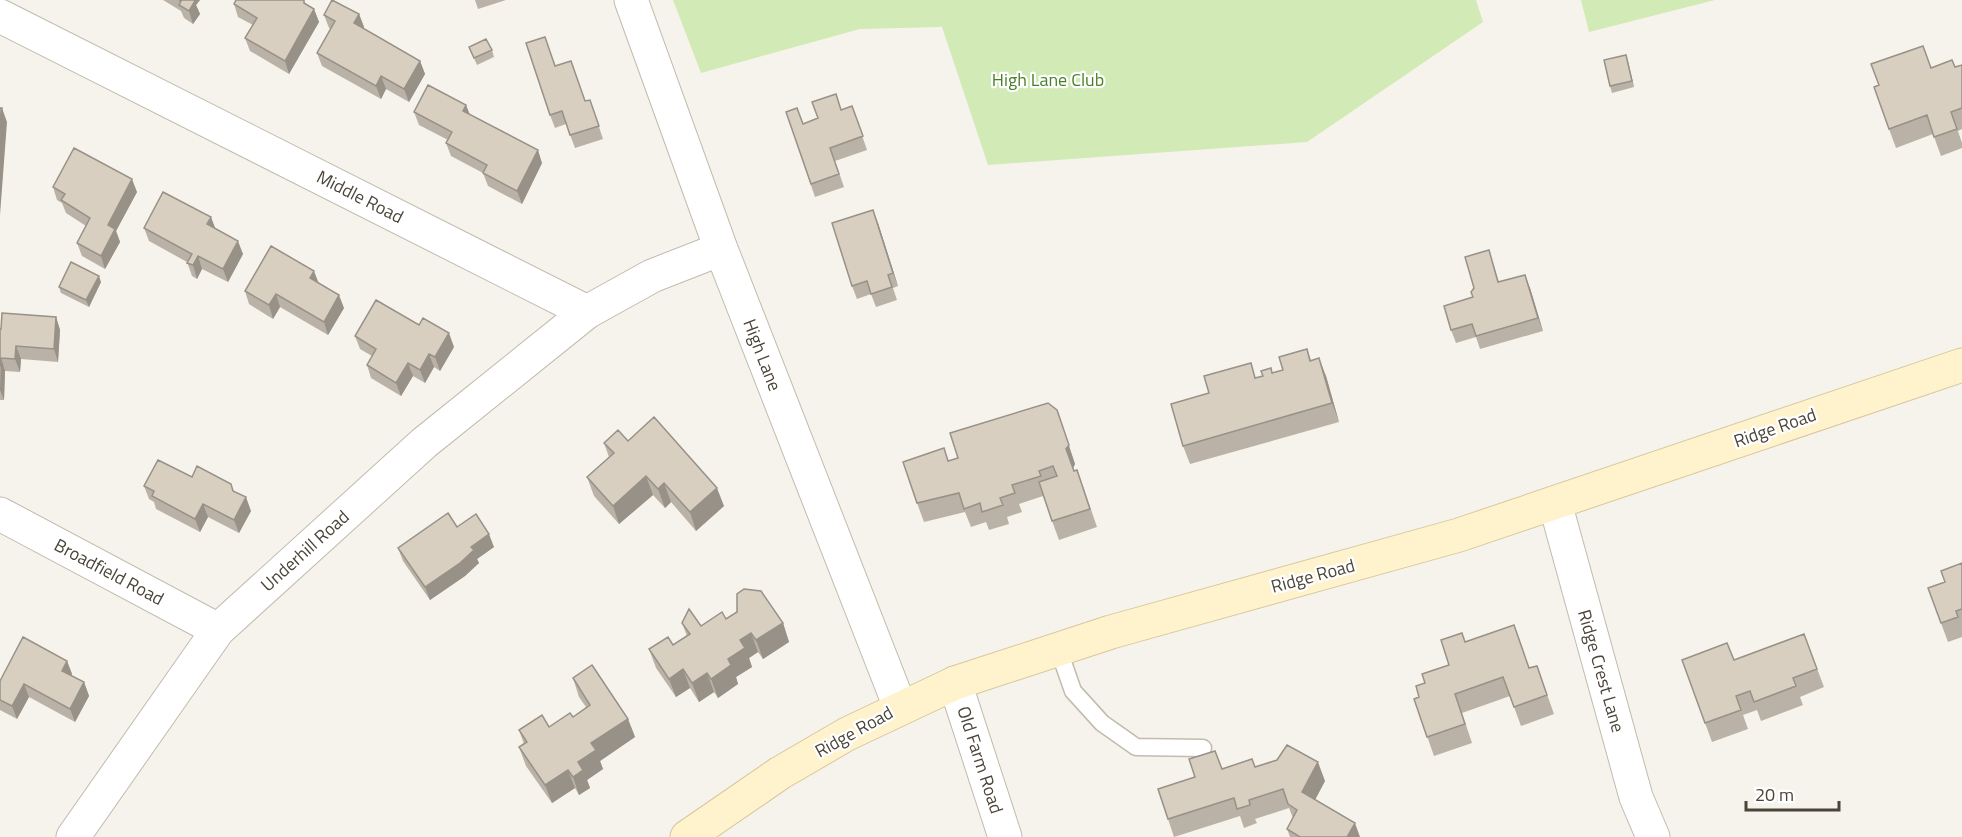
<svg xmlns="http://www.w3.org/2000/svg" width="1962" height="837" font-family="'Titillium Web',sans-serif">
<rect width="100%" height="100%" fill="#f6f3ec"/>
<path fill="#d2eab5" d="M673,0H1476L1483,22L1307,142L988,165L942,27L860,29L701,73Z
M1581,0H1715L1589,32Z"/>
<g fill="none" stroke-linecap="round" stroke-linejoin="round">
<defs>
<path id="service" d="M1058,648L1073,691L1102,723L1136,747L1203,748"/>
<path id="minor" d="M631,0L721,249L900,707
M0,16L587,312L652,276L721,249
M1555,503L1636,797L1653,837
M0,514L218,630
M955,683L1005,837
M73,837L218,630L424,443L587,312"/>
<path id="secondary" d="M687,837L780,773L847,734L955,683L1111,632L1459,535L1962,365"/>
</defs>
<use href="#service" stroke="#c2bbae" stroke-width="19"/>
<use href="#minor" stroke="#c2bbae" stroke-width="35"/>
<use href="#secondary" stroke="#d6c79b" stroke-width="35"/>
<use href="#service" stroke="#fff" stroke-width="16"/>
<use href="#minor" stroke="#fff" stroke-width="33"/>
<use href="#secondary" stroke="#fff3cd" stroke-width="33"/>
</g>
<path fill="#bab2a6" d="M163,0H200L196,5L200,14L193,24L184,18L181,11Z
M475,0H506L478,9Z
M234,4H306L314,9L319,22L289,74L250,51L245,38L253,25L238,17Z
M359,14L364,27L363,28L420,61L425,74L409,102L386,89L381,99L322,66L317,53L331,29L329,28L324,15Z
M469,47L492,50L494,57L477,65Z
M1628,62L1634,87L1612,93L1610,86Z
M1962,65V129L1958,131L1962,143V148L1941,156L1933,134L1896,148L1889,129L1955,67Z
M555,66L585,101L590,100L603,139L575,148L566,124L555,128L550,115Z
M466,105L470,115L542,163L522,204L488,186L483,173L451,156L446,143L448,140L419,125L414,112Z
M852,106L867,150L835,161L844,187L815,197L786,112L803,124Z
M53,187L137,192L116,231L120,242L105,269L82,256L77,243L86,226L66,213L62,203L57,200Z
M878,223L898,286L893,288L897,300L876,307L871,294L857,299L852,286Z
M144,228L216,229L243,254L228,282L202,269L197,279L192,276L187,262L149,241Z
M1493,263L1499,282L1530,288L1543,331L1480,349L1476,337L1456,343L1451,330L1473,297Z
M101,282L89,307L61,293L59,287Z
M318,282L344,308L328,335L280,307L273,319L249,304L245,291Z
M56,317L60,330L58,362L21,359L20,372L5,371L4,400H0V329Z
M355,336L454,347L440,371L434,367L425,383L413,376L401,396L371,378L367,365L372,356L360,349Z
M1307,349L1311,360L1326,376L1339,422L1190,464L1183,446L1256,378L1283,370Z
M1057,410L1075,464L1073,468L1084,489L1097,527L1059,540L1043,496L1019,504L1022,512L1007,517L1009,524L989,530L986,522L971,527L965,512L924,522L917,503L958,458Z
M628,441L724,506L696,531L671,502L665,508L653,495L619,524L594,496L587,477L609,457L604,443Z
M192,477L233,491L251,511L239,533L208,517L200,532L156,509L154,502L149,499L144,486Z
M457,527L494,547L477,559L479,563L465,576L430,600L403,561L398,548Z
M1962,563V637L1948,642L1928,588L1945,582Z
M726,619L783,623L789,642L763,659L758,652L749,658L752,667L736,677L738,684L718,698L714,692L699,702L690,688L676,697L656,668L649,649L673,645L687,636L682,623L701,626Z
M1804,634L1824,687L1800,697L1803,705L1761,721L1757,710L1743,715L1748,729L1712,742L1682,660H1734Z
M1466,642L1529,668L1537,666L1554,714L1521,726L1510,696L1462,713L1472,743L1434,756L1414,699L1419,697L1425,683L1449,665Z
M67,661L72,674L71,675L84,682L89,696L75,722L29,697L17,719L0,710V681Z
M573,678L628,719L635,737L600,761L603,769L587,780L590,788L579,795L575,788L552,803L526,766L519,747L524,744L519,730L549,727L573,717L586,707L579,697Z
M1255,767L1325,781L1315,800L1360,837H1290L1287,829L1293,818L1289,808L1255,819L1257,823L1244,828L1240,816L1174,837L1168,819L1222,769Z"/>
<path fill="#979187" d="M190,0H200L196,5L200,14L193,24L189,11Z
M314,9L319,22L289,74L285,61Z
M359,14L364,27L359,36L354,23Z
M1626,55L1628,62L1634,87L1632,81Z
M420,61L425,74L409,102L404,89Z
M381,76L386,89L381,99L376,86Z
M466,105L471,118L463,111Z
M2,108L7,122L0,215V136Z
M538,150L542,163L522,204L517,191Z
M132,179L137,192L116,231L120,242L105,269L101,256L108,225Z
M873,210L878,223L898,286L893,273Z
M211,217L216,230L207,224Z
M238,241L243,254L228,282L223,269Z
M198,256L202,269L197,279L193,265Z
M314,271L319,284L310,278Z
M1525,275L1530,288L1543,331L1538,318Z
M99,276L101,282L89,307L86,300Z
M276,294L280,307L273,319L269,305Z
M339,295L344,308L328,335L324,322Z
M56,317L60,330L58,362L54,349Z
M449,333L454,347L440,371L435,357Z
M16,346L21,359L20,372L15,359Z
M429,354L434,367L425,383L420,370Z
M1,358L5,371L4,400L0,390Z
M1319,358L1326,376L1339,422L1332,403Z
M408,363L413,376L401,396L396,383Z
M1057,410L1075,464L1073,468L1081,490L1066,449Z
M646,476L653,495L619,524L613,506Z
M664,483L671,502L665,508L658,489Z
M717,488L724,506L696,531L690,512Z
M246,497L251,511L239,533L234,520Z
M203,504L208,517L200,532L195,519Z
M489,534L494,547L477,559L479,563L465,576L430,600L425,587L471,547Z
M783,623L789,642L763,659L756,640Z
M751,633L758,652L749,658L752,667L736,677L738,684L718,698L711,679L740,640Z
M67,661L72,674L66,684L62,671Z
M683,669L690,688L676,697L669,679Z
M707,673L714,692L699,702L692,683Z
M84,682L89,696L75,722L70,709Z
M24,684L29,697L17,719L12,706Z
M628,719L635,737L600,761L603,769L587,780L590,788L579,795L573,777L578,762L591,743Z
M1318,762L1325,781L1309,811L1302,792Z
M568,770L575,788L552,803L545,785Z
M1355,823L1360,837H1347Z"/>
<path fill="#d8cfc1" stroke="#979187" stroke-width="1.5" d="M179,0H194L195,1L189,11L179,5L181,1Z
M236,0H304V3L314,9L285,61L245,38L257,18L234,4Z
M332,0L359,14L354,23L420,61L404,89L381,76L376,86L317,53L335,21L324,15Z
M545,37L555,66L571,61L585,101L590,100L599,126L570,135L562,111L550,115L526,43Z
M486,39L492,50L474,58L469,47Z
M1923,46L1931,68L1952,60L1955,67L1962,65V108L1951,112L1957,129L1934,137L1927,115L1889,129L1874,87L1879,85L1871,64Z
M1626,55L1632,81L1610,86L1604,60Z
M428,85L466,105L463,111L538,150L517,191L483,173L487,165L446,143L452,132L414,112Z
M836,94L841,110L852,106L863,136L830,148L839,174L811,184L786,112L797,108L803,124L818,118L812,102Z
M0,108H2L0,136Z
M74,148L132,179L108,225L115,229L101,256L77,243L90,218L61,200L65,194L53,187Z
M163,192L211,217L207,224L238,241L223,269L198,256L193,265L187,263L192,254L144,228Z
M873,210L893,273L888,275L892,287L871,294L867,281L852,286L832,223Z
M271,246L314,271L310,278L339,295L324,322L276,294L269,305L245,291Z
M1489,250L1498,282L1525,275L1538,318L1476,336L1472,324L1451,330L1444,306L1473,297L1471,292L1474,288L1465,257Z
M71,262L99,276L86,300L59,287Z
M376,300L419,325L423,318L449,333L435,357L429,354L420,370L408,363L396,383L367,365L376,349L355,336Z
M2,313L56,317L54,349L16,346L15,359L1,358L0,367V329H1Z
M1307,349L1310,361L1319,358L1332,403L1183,446L1171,404L1209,393L1204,376L1251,363L1255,378L1263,376L1261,371L1271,368L1272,373L1283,370L1279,357Z
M1048,403L1057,410L1069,445L1066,449L1074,471L1077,470L1090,509L1052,521L1039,482L1057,476L1053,466L1039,471L1041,476L1012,485L1015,493L1000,498L1003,505L982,512L980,503L964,509L959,493L917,503L903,462L944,448L948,461L958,458L950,433Z
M654,417L717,488L690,512L664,483L658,489L646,476L613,506L587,477L614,453L604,443L618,430L628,441Z
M158,460L192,477L197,466L231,484L233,491L246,497L234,520L203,504L195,519L152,496L154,491L144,486Z
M448,513L457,527L476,514L489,534L471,547L474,550L460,563L425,587L398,548Z
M1962,563V609L1956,611L1958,617L1941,623L1928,588L1945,582L1941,571Z
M744,589L761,591L783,623L756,640L751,633L740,640L745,648L728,659L731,665L711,679L707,673L692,683L683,669L669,679L649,649L668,637L673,645L690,634L682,623L689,609L701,626L722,612L726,619L737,612V594Z
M1514,625L1529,668L1537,666L1547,695L1514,707L1503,677L1455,694L1465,724L1427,737L1414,699L1419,697L1416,686L1425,683L1422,674L1449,665L1441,640L1462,633L1465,642Z
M1804,634L1817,669L1793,678L1796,686L1754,702L1750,691L1736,696L1741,710L1705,723L1682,660L1727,643L1734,660Z
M23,637L67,661L62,671L84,682L70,709L24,684L12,706L0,700V681Z
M592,665L628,719L591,743L596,750L578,762L583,770L573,777L568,770L545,785L519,747L527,742L519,730L542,715L549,727L570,713L573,717L590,705L573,678Z
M1287,745L1318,762L1302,792L1355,823L1347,837H1300L1287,829L1297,810L1288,804L1283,789L1249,800L1250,805L1237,809L1234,798L1168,819L1158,789L1195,777L1189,759L1215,751L1222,769L1252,759L1255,767L1277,760Z"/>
<g text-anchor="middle" stroke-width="4.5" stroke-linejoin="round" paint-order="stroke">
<g font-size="18" fill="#4a7f2a" stroke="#fff">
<text x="1048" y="86">High Lane Club</text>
</g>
<g font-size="18" fill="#4b4439" stroke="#fff">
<text transform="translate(360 197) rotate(27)" y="6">Middle Road</text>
<text transform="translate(762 355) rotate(69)" y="6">High Lane</text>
<text transform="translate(1775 428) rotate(-19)" y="6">Ridge Road</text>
<text transform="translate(305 551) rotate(-42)" y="6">Underhill Road</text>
<text transform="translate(109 572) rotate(28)" y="6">Broadfield Road</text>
<text transform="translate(1313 576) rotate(-15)" y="6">Ridge Road</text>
<text transform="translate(1601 671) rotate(74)" y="6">Ridge Crest Lane</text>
<text transform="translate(854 732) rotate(-29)" y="6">Ridge Road</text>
<text transform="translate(980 760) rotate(72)" y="6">Old Farm Road</text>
</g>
</g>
<path d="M1746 801v9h93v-9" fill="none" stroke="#4b4439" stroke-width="3"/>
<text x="1755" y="801" font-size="18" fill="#4b4439" stroke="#ffffff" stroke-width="4.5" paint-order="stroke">20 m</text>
</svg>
